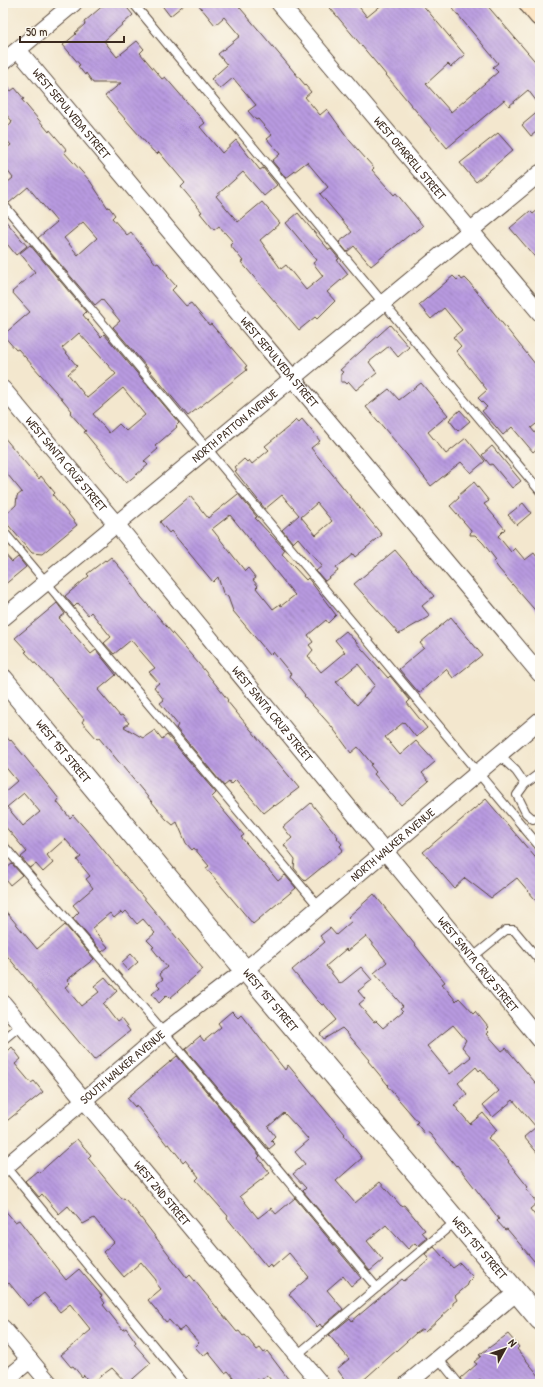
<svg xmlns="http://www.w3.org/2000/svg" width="543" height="1387" font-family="'Patrick Hand',sans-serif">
<defs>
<pattern id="building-back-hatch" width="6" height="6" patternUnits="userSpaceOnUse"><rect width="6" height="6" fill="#b89ae0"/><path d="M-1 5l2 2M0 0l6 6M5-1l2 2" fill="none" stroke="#977eb5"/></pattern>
</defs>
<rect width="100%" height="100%" fill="#fbf7ec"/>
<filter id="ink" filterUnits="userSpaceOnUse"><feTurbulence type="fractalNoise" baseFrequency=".025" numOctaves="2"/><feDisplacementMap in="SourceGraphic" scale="8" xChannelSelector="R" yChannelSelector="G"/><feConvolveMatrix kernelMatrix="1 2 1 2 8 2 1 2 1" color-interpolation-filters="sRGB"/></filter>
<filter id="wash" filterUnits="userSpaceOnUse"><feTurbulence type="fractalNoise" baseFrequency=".012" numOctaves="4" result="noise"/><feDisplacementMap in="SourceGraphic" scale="16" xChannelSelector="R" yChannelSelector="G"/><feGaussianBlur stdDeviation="0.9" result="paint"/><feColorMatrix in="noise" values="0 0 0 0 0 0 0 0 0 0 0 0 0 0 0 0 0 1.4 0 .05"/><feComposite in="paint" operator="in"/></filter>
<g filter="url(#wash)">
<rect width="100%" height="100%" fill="#f3e7ce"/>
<g id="blocks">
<path fill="url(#building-back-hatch)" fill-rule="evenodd" d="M106,3H123L133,15L104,41L117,57L137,41L144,49L140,53L162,79L165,77L205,123L200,127L222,153L236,140L260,170L263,168L277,185L264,196L243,172L216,196L238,222L262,202L280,223L260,240L281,269L286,265L306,290L323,276L313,263L317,260L286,223L298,213L329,250L331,249L339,259L337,260L348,274L327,292L335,301L317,319L315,317L299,330L241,262L243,261L230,245L233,242L219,226L214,230L200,213L202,212L181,187L185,183L159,152L157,154L153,151L105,96L121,83H93L86,73L85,75L78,66L80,65L63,45L76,34L75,33L85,24L84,22Z
M160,3H186L170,16Z
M197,3H236L311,92L305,97L320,115L327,109L350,141L374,168L372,170L394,195L396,193L423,226L414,233L413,232L371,266L354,246L347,252L339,242L352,232L320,194L328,187L307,162L286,178L272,161L280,154L267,139L272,135L258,119L256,120L248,111L256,105L233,78L220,89L211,79L227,65L218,54L240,36L224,17L215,25Z
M326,3H356L367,17L384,3H421L465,55L451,67L448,64L426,84L451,112L498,72L493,67L498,63L453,9L460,3H485L540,67V106L528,90L509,106L504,100L447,148Z
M3,81L11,91L15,88L24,99L22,100L49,132L50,130L67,150L64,152L90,181L108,208L109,207L115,215L112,218L127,235L131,232L156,264L158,263L168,275L167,276L176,286L172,290L186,306L191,303L209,325L211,324L247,366L245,367L247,370L188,416L113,327L120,321L102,299L95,305L38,238L57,222L28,187L9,203L3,199V186L13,178L3,165V151L11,145L4,137L7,134L4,130L11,124L12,121L3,111ZM83,222L97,238L78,255L64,238Z
M540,110V129L531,136L522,125Z
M498,133L513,150L476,182L460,163Z
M540,208V263L510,228L530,211L533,214Z
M3,218L27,246L16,255L3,239Z
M30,245L86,312L83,315L101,337L104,334L179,423L176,426L177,427L155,446L158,449L144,461L148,465L126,483L84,432L86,431L70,413L72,411L63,400L18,349L16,350L3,335L30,312L12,292L35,272L20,253ZM79,333L116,374L87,398L68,374L77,366L62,348ZM123,388L145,415L126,431L119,424L109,433L93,414Z
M453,276L457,280L460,277L462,280L465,278L469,282L540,370V421L531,428L540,439V446L533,452L512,427L503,435L482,411L487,407L478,398L487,390L456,351L461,346L453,337L462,330L444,308L431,319L419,305Z
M390,325L409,347L398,357L389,346L369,362L377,373L356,390L349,382L347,384L345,382H341V374L343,372L340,370Z
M421,383L448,415L428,432L446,454L466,438L485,461L471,473L461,462L431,486L407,455L366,407L389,389L399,400Z
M460,410L470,421L458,431L449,420Z
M302,419L320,441L311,448L382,535L355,557L353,554L336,568L338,571L325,581L316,571L322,566L298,538L293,543L282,530L299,515L282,495L265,509L235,471L237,470L235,467L244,459L247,462L249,460L252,464L269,450L265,446L292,424L296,420L298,423ZM317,503L332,521L316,535L301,517Z
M3,436L39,479L41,476L55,493L53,495L77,525L42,554L32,553L3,519V517L16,505L17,496L22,492L3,469Z
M492,446L521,481L512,488L492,464L490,465L482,455Z
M474,482L489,501L484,504L505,529L498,536L511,552L515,548L525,560L534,553L540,561V616L499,569L494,562L496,560L483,543L475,535H470L471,530L450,506L459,498L458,496Z
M238,494L257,517L255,518L285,550L282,554L306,580L308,578L336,615L328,623L326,620L308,635L313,642L309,645L313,650L308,656L321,672L345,652L335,640L346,631L388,678L390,676L410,700L407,703L427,728L416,737L404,722L385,737L400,755L416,741L435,762L422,773L429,781L401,805L374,774L376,772L370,765L372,764L358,747L351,753L332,727L304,696L305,695L289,675L291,674L273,652L270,655L233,611L228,597L223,593L218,577L213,582L171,531L169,533L160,522L190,496L208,518ZM230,515L294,594L295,595L281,606L280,604L273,609L256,588L258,586L253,580L256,578L248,568L245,571L212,529ZM358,664L375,685L357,705L336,682Z
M523,503L531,513L517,525L508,515Z
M395,550L434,596L422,606L430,616L399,634L354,584Z
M3,552L12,562L18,557L26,567L3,586Z
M111,557L129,578L141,597L205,671L228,700L227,701L299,788L275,806L274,805L264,813L236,780L231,785L229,782L224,786L176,728L178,725L160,703L164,700L154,687L159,683L149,672L155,668L136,646L131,640L114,654L104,643L111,637L91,612L88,615L78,603L74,607L65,596L89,576L87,574L105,560L106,561Z
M57,603L65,614L59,618L91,654L96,650L116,675L98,690L120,716L122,715L129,723L124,727L143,738L155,730L162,739L167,735L216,793L212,797L244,835L241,837L278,881L285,875L296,888L253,924L206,868L209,866L194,848L192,850L186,843L177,822L173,825L166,819L99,738L97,739L82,722L84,719L52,681L25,652L27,651L15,638Z
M451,617L482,655L453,678L446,669L419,693L399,669L424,648L420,643Z
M3,733L10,741L11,740L52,790L59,799L57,802L70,818L73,815L90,834L203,969L170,998L167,995L159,1003L152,994L160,987L157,984L163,979L159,974L167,967L152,948L154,947L147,940L155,933L143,919L137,924L126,911L123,914L121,912L114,918L110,913L92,928L108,947L102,952L73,918L79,912L73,905L93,888L86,879L90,876L77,860L81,857L65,839L47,855L53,863L43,872L36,864L30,868L21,857L27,852L3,824V793L17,781L3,764ZM24,793L40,812L23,826L7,807Z
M486,799L540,863V905L517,878L491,898L465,878L454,888L423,852Z
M311,803L338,837L337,838L342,844L340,846L343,850L305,881L294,868L295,859L284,845L292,838L283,827Z
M12,864L22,875L10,885L3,876V871Z
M374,894L445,982L442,984L456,1001L459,998L474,1014L476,1012L488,1027L486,1029L489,1032L487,1034L502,1051L506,1048L540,1088V1156L524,1137L536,1127L513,1100L493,1117L483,1105L499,1091L481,1069L479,1071L476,1067L458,1083L467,1094L454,1105L470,1124L483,1113L497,1130L488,1138L509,1161L508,1162L528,1187L526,1189L537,1203L530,1209L540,1222V1268L507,1229L505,1230L497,1221L499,1219L457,1165L456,1166L430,1134L427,1132L425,1134L416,1123L418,1122L387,1086L388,1085L368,1061L370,1060L346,1032L342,1028L324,1039L320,1034L337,1020L324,1004L322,1005L317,1000L292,970L325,942L320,936L330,928L336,935L352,921L348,917ZM366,936L387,962L374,973L403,1006L400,1008L403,1011L383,1028L376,1021L374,1022L359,1004L365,999L358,991L372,980L361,967L340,984L326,966L346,949L348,951ZM453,1025L466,1040L462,1047L471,1057L450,1074L427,1046Z
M3,908L37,949L65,925L94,959L67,980L70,983L65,987L81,1006L99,992L94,986L105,977L117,991L103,1004L117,1022L121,1019L130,1031L94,1060L3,951Z
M131,954L138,962L128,971L121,963Z
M232,1011L238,1017L241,1014L285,1070L288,1065L345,1134L344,1135L362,1158L336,1181L355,1203L380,1182L401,1206L404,1205L425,1230L422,1232L427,1238L418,1246L415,1243L408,1249L386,1225L367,1241L383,1260L370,1271L303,1191L306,1188L293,1174L305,1164L295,1152L309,1140L284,1113L268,1127L275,1136L271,1140L275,1144L269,1149L185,1049L200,1036L204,1041L221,1027L218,1023Z
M12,1047L21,1059L15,1064L31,1083L34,1081L43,1092L3,1124V1049L6,1053Z
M177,1056L260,1156L258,1158L270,1173L240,1196L258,1218L271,1208L276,1214L295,1198L361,1278L351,1286L343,1276L327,1290L343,1309L322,1327L320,1324L317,1327L289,1294L309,1277L289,1253L272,1268L270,1264L267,1267L227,1218L228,1216L196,1180L199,1177L185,1160L183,1162L169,1144L167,1145L136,1105L135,1107L127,1098Z
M77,1139L91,1155L88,1158L122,1199L124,1198L134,1209L187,1278L190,1275L237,1332L239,1331L243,1336L245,1335L257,1350L260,1348L264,1353L267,1351L292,1384H274L267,1375L259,1382L257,1379L251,1384H239L228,1371L225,1373L208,1352L203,1356L195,1347L199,1343L185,1327L179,1331L169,1320L166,1322L148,1300L161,1289L156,1283V1280L141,1262L124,1277L103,1252L114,1242L94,1218L83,1224L68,1206L59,1214L42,1194L39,1197L25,1181L37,1171L39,1173Z
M3,1208L15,1222L19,1220L66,1280L79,1269L102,1296L100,1297L105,1303L103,1305L123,1330L126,1328L136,1342L134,1344L151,1363L127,1384L112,1368L90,1384L84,1375L82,1377L73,1366L71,1367L61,1355L91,1330L70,1304L60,1312L44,1293L28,1306L9,1283L3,1288Z
M434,1247L453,1268L460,1263L473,1277L467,1283L468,1285L455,1296L457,1300L453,1303V1306L425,1332L422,1329L416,1333L359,1384H348L337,1369L349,1359L329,1335L350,1318L352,1321L402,1279L404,1281L429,1260L425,1254Z
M508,1334L519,1347L517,1349L540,1377V1384H485L480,1379L474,1384H464L461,1378L477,1364L474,1362L481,1356L479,1355Z"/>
</g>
</g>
<g filter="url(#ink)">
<use href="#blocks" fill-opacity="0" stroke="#574638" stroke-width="1"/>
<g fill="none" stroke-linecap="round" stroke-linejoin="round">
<defs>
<path id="service" d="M133,3L540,491
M3,204L540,847
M3,531L319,907
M499,755L516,771L525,784
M540,773L525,784L517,795L526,813L533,819L540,817
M3,845L164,1032L377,1288
M473,957L506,930H514L540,961
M3,1040L21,1025
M6,1166L185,1384
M297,1355L456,1221
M439,1359L459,1384"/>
<g id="minor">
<path id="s1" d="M279,3L540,313"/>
<path id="s2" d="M18,50L540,674"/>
<path d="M3,62L74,3"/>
<path id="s3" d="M3,389L116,524L540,1040"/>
<path id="s4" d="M3,618L540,173"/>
<path id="s5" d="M3,1003L321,1384"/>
<path id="s6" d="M3,1169L164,1032L245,970L540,720"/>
<path d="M3,1328L50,1384"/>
<path d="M3,1382L30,1360"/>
<path d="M407,1384L517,1292"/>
</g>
<g id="tertiary">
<path id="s7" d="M3,679L245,970L540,1320"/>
</g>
<path id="secondary" d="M530,3L540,15"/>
</defs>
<use href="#service" stroke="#574638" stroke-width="10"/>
<use href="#minor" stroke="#574638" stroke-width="18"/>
<use href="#tertiary" stroke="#574638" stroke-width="22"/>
<use href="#secondary" stroke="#574638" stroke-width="24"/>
<use href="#service" stroke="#fff" stroke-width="8"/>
<use href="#minor" stroke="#fff" stroke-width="16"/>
<use href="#tertiary" stroke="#fff" stroke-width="20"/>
<use href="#secondary" stroke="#fce5c4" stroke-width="22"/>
</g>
</g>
<g text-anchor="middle" stroke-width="3" stroke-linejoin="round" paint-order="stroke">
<g font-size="12" fill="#3b2a1e" stroke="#fbf7ec">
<text dy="4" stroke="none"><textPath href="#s2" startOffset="83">WEST SEPULVEDA STREET</textPath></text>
<text dy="4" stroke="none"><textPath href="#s1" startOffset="203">WEST OFARRELL STREET</textPath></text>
<text dy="4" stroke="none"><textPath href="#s2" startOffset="407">WEST SEPULVEDA STREET</textPath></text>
<text dy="4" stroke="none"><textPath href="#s4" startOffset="301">NORTH PATTON AVENUE</textPath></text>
<text dy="4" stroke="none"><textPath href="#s3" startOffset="98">WEST SANTA CRUZ STREET</textPath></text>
<text dy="4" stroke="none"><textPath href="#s3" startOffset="422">WEST SANTA CRUZ STREET</textPath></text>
<text dy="4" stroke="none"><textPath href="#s7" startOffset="94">WEST 1ST STREET</textPath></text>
<text dy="4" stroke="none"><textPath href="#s6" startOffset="507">NORTH WALKER AVENUE</textPath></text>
<text dy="4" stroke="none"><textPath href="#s3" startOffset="746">WEST SANTA CRUZ STREET</textPath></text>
<text dy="4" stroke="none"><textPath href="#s7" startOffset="418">WEST 1ST STREET</textPath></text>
<text dy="4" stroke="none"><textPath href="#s6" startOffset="157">SOUTH WALKER AVENUE</textPath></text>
<text dy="4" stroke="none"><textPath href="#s5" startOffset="248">WEST 2ND STREET</textPath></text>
<text dy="4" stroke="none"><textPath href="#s7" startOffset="742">WEST 1ST STREET</textPath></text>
</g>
</g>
<rect width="543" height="1387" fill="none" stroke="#fbf7ec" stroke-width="16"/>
<g transform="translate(505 1349) rotate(50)" stroke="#fbf7ec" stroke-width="3" paint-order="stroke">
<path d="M0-3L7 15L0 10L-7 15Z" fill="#3b2a1e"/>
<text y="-6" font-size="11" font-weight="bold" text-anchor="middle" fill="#3b2a1e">N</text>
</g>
<path d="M20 36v6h104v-6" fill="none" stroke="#3b2a1e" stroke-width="2"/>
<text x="26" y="36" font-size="12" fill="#3b2a1e" stroke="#fbf7ec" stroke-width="3" paint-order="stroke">50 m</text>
</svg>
